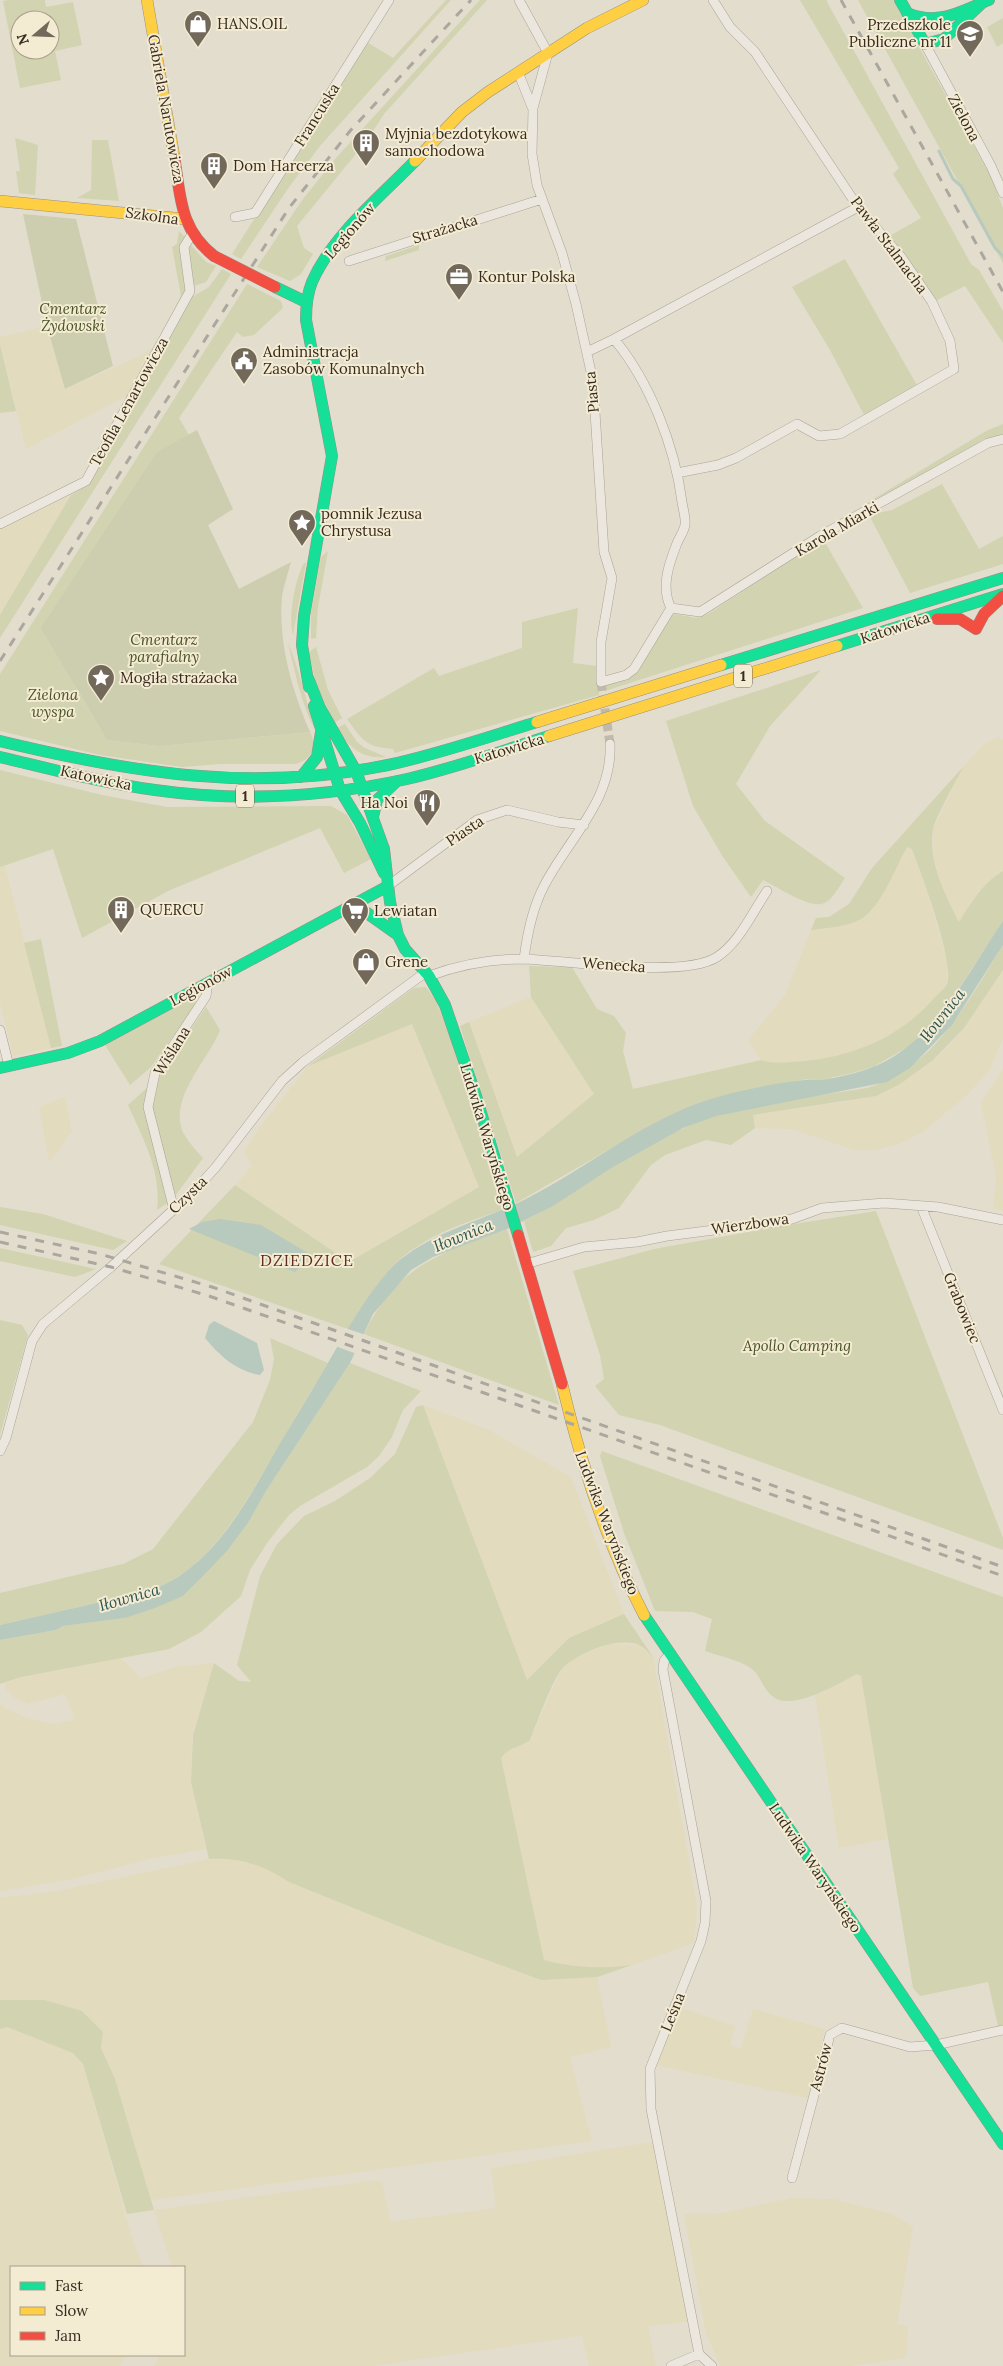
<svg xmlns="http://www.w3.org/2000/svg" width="1003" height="2366" font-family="Lora,serif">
<rect width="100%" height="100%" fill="#e3ddcd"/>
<path fill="#e2dbbe" d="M47,326L66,389L142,355L155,345L132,393L26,449L0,345V337Z
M71,495L0,615V529Z
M998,737L1003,740V871L995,875L977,893L959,922L943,889L934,860L933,829L963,767L984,744Z
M907,846L912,849L927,892L947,960V984L920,1015L901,1029L852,1053L829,1058L774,1064L761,1060L748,1040L785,995L811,930L833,927L894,870Z
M5,866L51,1048L13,1056L0,1002V867Z
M1003,970V1038L989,1071L968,1094L923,1132L899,1144L874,1150H854L792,1129L755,1128L753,1115L843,1102L900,1084L933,1060L950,1045L964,1028Z
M531,997L594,1094L517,1157L469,1022Z
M412,1024L479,1187L349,1262L235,1185L252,1166L244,1151L263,1123L308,1066Z
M1003,1069V1211L993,1208L996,1177L981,1103Z
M65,1097L72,1132L49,1162L39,1107Z
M423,1405L489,1430L571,1477L624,1614L569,1638L527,1680Z
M611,1644L641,1645L653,1657L697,1907L694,1943L632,1965L605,1969L580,1968L544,1960L501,1758L506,1751L523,1745L530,1740L561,1670L576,1657Z
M121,1658L141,1678L175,1667L214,1663L192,1735L191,1782L206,1849L153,1858L72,1879L0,1891V1703L5,1708L27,1718L54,1724L75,1719L65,1694L28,1704L15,1698L5,1688V1683L21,1677Z
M857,1674L861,1676L888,1839L839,1848L815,1696Z
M226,1858L247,1861L269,1869L289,1882L438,1942L541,1980L597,1977L611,2047L570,2057L592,2141L151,2200L115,2079L101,2048L103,2032L82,2011L45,2000H0V1898L57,1891L209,1859Z
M679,2007L735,2026L730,2045L741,2049L753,2009L825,2029L808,2098L656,2065Z
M6,2027L74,2053L83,2064L131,2234L143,2267H11V2355H127L119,2366H0V2029Z
M652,2142L669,2227L693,2321L648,2326L656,2366H589L582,2336L373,2366H154L159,2355H184V2267H172L154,2210L378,2180L382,2183L391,2222L496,2208L491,2168Z
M792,2198L834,2199L892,2214L913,2227L897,2324L908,2326L906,2358L851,2366H720L706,2333L684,2214L722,2213Z"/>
<path fill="#d2d3b0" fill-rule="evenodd" d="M9,0H45L46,7L73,2L82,45L55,51L61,80L20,88L3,1ZM20,20H50V50H20Z
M446,0H451L320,146L289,187L241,259L232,254L367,42L393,58Z
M480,0H487L384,114L368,139L297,226L304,248L313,254L301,274L290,281L257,267L303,199L336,158Z
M800,0H826L971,264L979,270L1003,311V343L965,286L935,301L888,237L921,218L893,174L899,168Z
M858,0H893L991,177L1003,208V263Z
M1003,18V43L997,47L987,27Z
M15,138L38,145L35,195L19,193L16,171H20Z
M92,140H108L119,201L77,198L91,190Z
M179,231L185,237L180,251L186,279L185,293L162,334L181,296L172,247L177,244Z
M191,245L206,262L216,266L206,282L194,286L188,247Z
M419,245V250L385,261L386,256Z
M845,259L918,387L864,415L830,350L792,287Z
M222,269L231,274L0,638V615L71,495L85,487L192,297L209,287Z
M247,284L281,301L283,308L254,335L243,337L237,332L179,418L189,435L157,452L57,643L76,688L107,740L159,746L310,732C318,747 312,759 296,764H220L182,767L100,755L0,731V674Z
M0,345L16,411L0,413Z
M1003,424V434L984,439L953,459L862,506L986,431Z
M942,484L979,549L1003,536V564L910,593L869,515L892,510Z
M823,539L863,608L605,691V684L628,678L637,672L671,616L675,614L696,618L708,614Z
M328,551L318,607L316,638L311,639V613L321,557Z
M304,563H306L293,635C288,618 295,579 304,563Z
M578,608L573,663L597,666L599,695L395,753L393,749C366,747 362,740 347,719L434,668L439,676L522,648V622Z
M288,643C300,671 306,701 315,730C301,703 295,672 288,643Z
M316,647L328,690L342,718L334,723L315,680L309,652Z
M821,670L770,726L736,784L765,821L845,878C839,886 832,902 821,904C807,907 776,886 763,880L751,897L723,857L693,806L666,721Z
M345,724L357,742L365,748L386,757C361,759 350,748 337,728Z
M963,767C957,780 934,819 933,830C928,862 945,894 959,922C971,903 983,882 1003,871V921L942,1014L911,1045L873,1067L852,1073L826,1079H807L763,1087L720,1097L692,1106L634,1135L516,1203L460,1026L469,1022L517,1157L594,1094L531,997L529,966L572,967L597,1009L614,1016L626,1033L623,1051L633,1089L761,1060C776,1065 789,1062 805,1061C855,1056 902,1036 934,998C938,994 945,988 947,984C955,961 921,874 912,849L907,847C895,868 882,906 861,919C847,927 826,928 811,930L816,918L829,917L849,904L872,868Z
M0,770L102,795L167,807L331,806L347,815L371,859L344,873L320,828L168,891L82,938L53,849L0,867Z
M41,939L62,1046L51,1048L24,943Z
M1003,945V970L964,1028L933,1060L900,1084L876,1096L753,1115L755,1128L731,1145L706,1140L665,1155L651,1165L619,1208L594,1220L566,1228L551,1246L533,1252L524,1221C578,1193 626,1154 682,1129C738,1103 806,1098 867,1088C934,1069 969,1000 1003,945Z
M426,987L436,1001L449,1033L502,1210C466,1222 427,1235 398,1261C381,1276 360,1309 348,1329L159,1264L235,1185L349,1262L479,1187L412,1024L308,1066L414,988Z
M194,997L196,1001L193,1008L151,1067L130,1085L105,1045Z
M206,1007L220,1030C209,1059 170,1096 182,1130C186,1140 196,1150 203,1158L173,1199L157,1210C162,1173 143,1138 128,1105L158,1078Z
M0,1207L43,1214L127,1241L113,1250L0,1225Z
M876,1211L1003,1538V1550L660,1425L619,1415L595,1386L604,1379L600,1355L573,1271L654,1249L794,1224Z
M507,1229L559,1405L364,1334C399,1263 439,1255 507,1229Z
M0,1248L96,1269L75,1277L0,1261Z
M0,1320L22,1325L28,1335L0,1435Z
M270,1338L328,1363C309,1394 291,1425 273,1456C242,1508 210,1569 149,1591L0,1625V1593L123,1564L153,1549L253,1422L270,1380L274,1359Z
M350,1363L421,1391L403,1410L392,1437L379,1456L367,1467L300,1506L289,1515L267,1543L250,1570L241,1596L201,1632L169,1649L21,1677L0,1684V1640L56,1630L63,1626L125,1618L183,1596L227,1551L248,1523L266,1491Z
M423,1405L527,1680L569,1638L624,1614L653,1657C649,1653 645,1648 641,1646C621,1635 576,1653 562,1669C553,1678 536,1725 530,1740C520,1748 508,1747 501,1758L544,1960C574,1968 601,1969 632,1965L597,1977L541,1980L438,1942L289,1882C263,1865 240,1857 209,1859L191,1782L193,1735L214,1663L239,1681L251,1682L237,1665L260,1576L277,1544L304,1516L335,1501L370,1478L395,1454L416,1407Z
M602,1451L1003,1597V2025L998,2026L988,1982L920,1996L913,1988L861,1676L857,1674C839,1683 791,1713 772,1696C763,1689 761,1676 752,1669C740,1660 719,1656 705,1651L712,1619L693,1612L655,1611L624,1533L600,1456Z
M0,2000H45L82,2011L103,2032L101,2048L115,2079L154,2210L127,2214L83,2064L73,2053L7,2027L0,2029Z"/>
<path fill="#cdcdaf" d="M23,214L76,219L113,366L65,389L47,326Z
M197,430L233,509L208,525L239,589L291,562C288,573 284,585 282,596C278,643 292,690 310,732L159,746L107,740L41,628L157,452Z"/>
<path fill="#b8c9be" d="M1003,921V945L952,1025L910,1068L887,1082L716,1116L683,1128L613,1167L553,1206L507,1229L433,1257L411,1270L373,1314L350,1363L266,1491L248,1523L227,1551L204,1575L183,1596L155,1608L125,1618L63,1626L56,1630L0,1640V1625L149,1591C214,1568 247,1501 279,1445C301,1409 322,1373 343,1337C356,1315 381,1274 401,1259C438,1230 483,1220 524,1200C590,1167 649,1115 721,1096C748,1089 777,1083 805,1080C813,1079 820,1080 828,1079C850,1075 874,1069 893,1057C942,1027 971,968 1003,921Z
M220,1219L261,1225L311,1255L295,1272L189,1229L202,1222Z
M214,1321L257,1343L264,1370L260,1375C236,1371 220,1356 205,1338L209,1325Z"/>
<path fill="#e3ddcd" d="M345,1328L366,1335L357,1354L335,1346Z"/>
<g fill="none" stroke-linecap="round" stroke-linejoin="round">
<path stroke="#b8c9be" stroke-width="3" d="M939,151L953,179L961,186L995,248L1003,256"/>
<path stroke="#c1b9aa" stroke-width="9" stroke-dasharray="9 4.5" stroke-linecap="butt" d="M601,682L610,744"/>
<defs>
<path id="street" d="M519,0L548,53L533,108L532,154L537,185L562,253L576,304L593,381L604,552L612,578L601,642V682L626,675L634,669L671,608
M925,44L991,166L1003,193
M518,72L532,107
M235,217L255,213L389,0
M349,261L542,199
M614,339L858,207
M587,352L614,339C650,382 675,447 682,502C683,509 686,518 685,525C684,532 678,539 676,546C668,566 661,588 671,608L700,612L820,536L988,443L1003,439
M677,473L718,465L736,458L797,424L819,436L840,434L954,369L950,341L932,302L902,258L858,207L755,52L730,27L713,0
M0,524L86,481L190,291L184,247L192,234
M388,886L477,820L507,810L558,822L584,825
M524,959C527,935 532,909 544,886C568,839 613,800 610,744
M429,976C459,965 490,959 522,959C566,960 683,979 717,957C739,943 752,913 767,891
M0,1030L9,1066
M921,1206L1003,1410
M174,1210L148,1107L155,1073L206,996L208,982
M526,1264L584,1247L637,1242L667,1236L777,1222L792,1219L822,1208L884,1203L938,1207L1003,1220
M0,1451L6,1438L32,1341L43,1324L111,1267L196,1189L216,1167L282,1081L303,1062L426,972
M669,1655L664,1661L663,1670L706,1901L705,1923L701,1941L650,2069L651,2109L699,2354L712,2366
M792,2178L830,2035L842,2028L910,2047L936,2045L1003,2030
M671,2366L699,2354"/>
<path id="fast" d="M900,0L925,44L944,39L980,5
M907,13C939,26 959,12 989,0
M275,287L306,302
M837,646L1003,594
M721,665L1003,578
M308,678L320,708L356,771L384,849L390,902L398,935L405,949L429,976L445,1005L476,1096L518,1235
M309,687L302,645L304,616L332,456L306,320C306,307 307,294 312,282C332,236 380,197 415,161
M314,706L340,790L360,823L384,873
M0,741C133,773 252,793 388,765C439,754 488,737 537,722
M0,757C51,769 103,783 155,790C239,802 325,797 407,779C455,768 502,751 549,736
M301,777L317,757L321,732
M373,817L377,800L396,782
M348,908L367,913L398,935
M0,1068L68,1053L100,1041L388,886
M644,1615L1003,2144"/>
<path id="slow" d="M147,0L174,156
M415,161L462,112L488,92L587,28L643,0
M0,201L185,219
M537,722L721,665
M549,736L837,646
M562,1384C581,1464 606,1542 644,1615"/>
<path id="jam" d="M174,156C181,197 179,228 214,256
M937,619H960L976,629L984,614L1003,596
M518,1235L562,1384"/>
</defs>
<use href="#street" stroke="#a9a296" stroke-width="10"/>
<use href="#fast" stroke="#989186" stroke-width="12"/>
<use href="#slow" stroke="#989186" stroke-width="12"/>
<use href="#jam" stroke="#989186" stroke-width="12"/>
<use href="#street" stroke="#ece7de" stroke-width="9"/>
<use href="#fast" stroke="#16e098" stroke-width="11"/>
<use href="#slow" stroke="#ffcf43" stroke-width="11"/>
<use href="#jam" stroke="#f24e42" stroke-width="11"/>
<path stroke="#aba79e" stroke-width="3" stroke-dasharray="9 9" stroke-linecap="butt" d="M841,0L1003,292
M0,661L289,208L350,131L471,0
M0,1232L100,1254L212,1287L1003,1567
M0,1242L111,1267L209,1296L1003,1576"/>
<defs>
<path id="jam-bridge" d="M214,256L275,287"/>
</defs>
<use href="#jam-bridge" stroke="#989186" stroke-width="12" stroke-linecap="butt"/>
<use href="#jam-bridge" stroke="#f24e42" stroke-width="11"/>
</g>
<defs>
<symbol id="shop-pin" viewBox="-11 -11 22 30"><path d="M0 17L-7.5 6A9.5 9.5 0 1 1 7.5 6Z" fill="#73695b" stroke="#f4ebd3"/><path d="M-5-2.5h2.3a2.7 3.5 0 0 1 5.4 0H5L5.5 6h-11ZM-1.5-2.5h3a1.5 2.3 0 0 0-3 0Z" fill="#fff"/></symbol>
<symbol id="school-pin" viewBox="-11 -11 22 30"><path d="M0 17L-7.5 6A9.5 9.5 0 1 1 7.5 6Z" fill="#73695b" stroke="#f4ebd3"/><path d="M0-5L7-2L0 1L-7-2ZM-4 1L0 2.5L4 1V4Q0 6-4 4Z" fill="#fff"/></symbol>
<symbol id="building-pin" viewBox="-11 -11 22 30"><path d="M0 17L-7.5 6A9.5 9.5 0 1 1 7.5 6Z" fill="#73695b" stroke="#f4ebd3"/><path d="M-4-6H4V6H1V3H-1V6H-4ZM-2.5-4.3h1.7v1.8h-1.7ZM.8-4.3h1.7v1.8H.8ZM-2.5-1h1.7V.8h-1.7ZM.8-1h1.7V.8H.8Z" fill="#fff"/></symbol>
<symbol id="office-pin" viewBox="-11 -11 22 30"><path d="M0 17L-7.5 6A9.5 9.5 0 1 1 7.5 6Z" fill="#73695b" stroke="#f4ebd3"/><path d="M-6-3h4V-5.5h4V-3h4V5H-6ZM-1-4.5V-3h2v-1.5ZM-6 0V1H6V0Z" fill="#fff"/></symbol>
<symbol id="civic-pin" viewBox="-11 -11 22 30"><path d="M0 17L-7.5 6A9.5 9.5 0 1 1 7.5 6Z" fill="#73695b" stroke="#f4ebd3"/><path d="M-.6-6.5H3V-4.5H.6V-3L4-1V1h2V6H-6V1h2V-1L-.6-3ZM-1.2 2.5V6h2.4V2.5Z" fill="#fff"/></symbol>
<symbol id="sight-pin" viewBox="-11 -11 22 30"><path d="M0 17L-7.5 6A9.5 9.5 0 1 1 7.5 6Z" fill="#73695b" stroke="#f4ebd3"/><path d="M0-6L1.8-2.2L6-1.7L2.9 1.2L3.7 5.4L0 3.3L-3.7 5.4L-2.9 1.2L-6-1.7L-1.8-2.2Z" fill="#fff"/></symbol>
<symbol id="restaurant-pin" viewBox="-11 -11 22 30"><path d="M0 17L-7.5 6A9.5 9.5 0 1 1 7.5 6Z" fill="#73695b" stroke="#f4ebd3"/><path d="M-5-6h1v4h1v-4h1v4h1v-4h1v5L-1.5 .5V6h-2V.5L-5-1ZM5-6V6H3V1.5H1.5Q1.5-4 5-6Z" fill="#fff"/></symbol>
<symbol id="supermarket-pin" viewBox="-11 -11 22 30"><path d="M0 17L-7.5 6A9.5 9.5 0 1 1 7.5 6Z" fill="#73695b" stroke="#f4ebd3"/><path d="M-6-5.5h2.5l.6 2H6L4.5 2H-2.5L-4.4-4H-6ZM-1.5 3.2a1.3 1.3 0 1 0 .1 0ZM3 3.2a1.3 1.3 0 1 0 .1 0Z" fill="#fff"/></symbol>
</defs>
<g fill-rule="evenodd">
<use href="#shop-pin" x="182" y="8" width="32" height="43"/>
<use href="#school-pin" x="954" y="18" width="32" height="43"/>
<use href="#building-pin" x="350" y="127" width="32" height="43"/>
<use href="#building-pin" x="198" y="150" width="32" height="43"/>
<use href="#office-pin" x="443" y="261" width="32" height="43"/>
<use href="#civic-pin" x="228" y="345" width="32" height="43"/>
<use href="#sight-pin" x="286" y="507" width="32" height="43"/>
<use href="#sight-pin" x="85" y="662" width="32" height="43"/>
<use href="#restaurant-pin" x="411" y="787" width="32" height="43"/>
<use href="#building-pin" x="105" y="894" width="32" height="43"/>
<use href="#supermarket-pin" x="339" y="895" width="32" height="43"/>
<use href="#shop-pin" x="350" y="946" width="32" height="43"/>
</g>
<g text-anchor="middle" stroke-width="4" stroke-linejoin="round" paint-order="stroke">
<g fill="#f4ebd3" stroke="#706454" stroke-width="1">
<rect x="734" y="664.5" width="18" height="23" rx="4"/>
<rect x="236" y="784.5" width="18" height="23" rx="4"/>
</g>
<g font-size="14" font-weight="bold" fill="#372a1e">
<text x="743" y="681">1</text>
<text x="245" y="801">1</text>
</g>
<g font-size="15" fill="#372a1e" stroke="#f4ebd3" text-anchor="start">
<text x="217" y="29">HANS.OIL</text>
<text x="951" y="30" text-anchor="end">Przedszkole<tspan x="951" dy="17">Publiczne nr 11</tspan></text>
<text x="385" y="139">Myjnia bezdotykowa<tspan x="385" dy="17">samochodowa</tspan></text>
<text x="233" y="171">Dom Harcerza</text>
<text x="478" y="282">Kontur Polska</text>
<text x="263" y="357">Administracja<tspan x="263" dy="17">Zasobów Komunalnych</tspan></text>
<text x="321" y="519">pomnik Jezusa<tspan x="321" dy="17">Chrystusa</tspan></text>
<text x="120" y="683">Mogiła strażacka</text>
<text x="408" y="808" text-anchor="end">Ha Noi</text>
<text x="140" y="915">QUERCU</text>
<text x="374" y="916">Lewiatan</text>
<text x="385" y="967">Grene</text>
</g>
<g font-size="15" fill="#372a1e" stroke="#f4ebd3">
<text transform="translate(166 109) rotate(80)" y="5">Gabriela Narutowicza</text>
<text transform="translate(317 115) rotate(-58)" y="5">Francuska</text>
<text transform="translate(964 118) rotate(62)" y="5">Zielona</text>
<text transform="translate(152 216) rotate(8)" y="5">Szkolna</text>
<text transform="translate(445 229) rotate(-17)" y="5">Strażacka</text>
<text transform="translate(350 231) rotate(-49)" y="5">Legionów</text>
<text transform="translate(889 245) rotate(53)" y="5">Pawła Stalmacha</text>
<text transform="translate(592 392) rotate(-95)" y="5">Piasta</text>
<text transform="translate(129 402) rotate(-61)" y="5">Teofila Lenartowicza</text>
<text transform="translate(837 529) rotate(-30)" y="5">Karola Miarki</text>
<text transform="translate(895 628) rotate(-18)" y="5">Katowicka</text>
<text transform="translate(509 749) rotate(-17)" y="5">Katowicka</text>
<text transform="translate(96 778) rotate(12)" y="5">Katowicka</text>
<text transform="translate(465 831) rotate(-34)" y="5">Piasta</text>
<text transform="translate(614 965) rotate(4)" y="5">Wenecka</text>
<text transform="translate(201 986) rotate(-28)" y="5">Legionów</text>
<text transform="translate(172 1051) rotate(-58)" y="5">Wiślana</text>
<text transform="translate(487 1137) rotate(73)" y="5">Ludwika Waryńskiego</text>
<text transform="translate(188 1195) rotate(-44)" y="5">Czysta</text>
<text transform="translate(750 1224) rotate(-8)" y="5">Wierzbowa</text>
<text transform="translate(962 1308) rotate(68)" y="5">Grabowiec</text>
<text transform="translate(607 1523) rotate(69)" y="5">Ludwika Waryńskiego</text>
<text transform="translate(815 1868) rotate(56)" y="5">Ludwika Waryńskiego</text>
<text transform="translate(673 2012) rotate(-68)" y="5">Leśna</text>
<text transform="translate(821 2067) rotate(-75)" y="5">Astrów</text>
</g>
<g font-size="15" font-style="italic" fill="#475325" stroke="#f4ebd3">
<text x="73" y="314">Cmentarz<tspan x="73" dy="17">Żydowski</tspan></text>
<text x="164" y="645">Cmentarz<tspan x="164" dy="17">parafialny</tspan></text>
<text x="53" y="700">Zielona<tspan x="53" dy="17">wyspa</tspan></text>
<text x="797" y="1351">Apollo Camping</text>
</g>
<g font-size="16" font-style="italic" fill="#2e5654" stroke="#f4ebd3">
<text transform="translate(942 1015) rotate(-52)" y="6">Iłownica</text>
<text transform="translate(463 1235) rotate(-22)" y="6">Iłownica</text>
<text transform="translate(129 1597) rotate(-16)" y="6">Iłownica</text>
</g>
<g font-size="16" letter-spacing="1" fill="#622d1f" stroke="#f4ebd3">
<text x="307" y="1266">DZIEDZICE</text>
</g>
</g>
<rect x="10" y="2266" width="175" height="90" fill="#f4ebd3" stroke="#a89e8b"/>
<rect x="20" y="2282" width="25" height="8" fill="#16e098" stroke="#a89e8b"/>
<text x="55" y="2291" font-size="15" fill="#372a1e">Fast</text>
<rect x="20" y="2307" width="25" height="8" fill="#ffcf43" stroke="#a89e8b"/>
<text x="55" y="2316" font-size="15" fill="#372a1e">Slow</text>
<rect x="20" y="2332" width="25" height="8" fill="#f24e42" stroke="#a89e8b"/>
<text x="55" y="2341" font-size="15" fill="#372a1e">Jam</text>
<g transform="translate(35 35) rotate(251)"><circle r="24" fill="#f4ebd3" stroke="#a89e8b"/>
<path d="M0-4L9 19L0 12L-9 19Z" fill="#73695b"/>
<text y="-8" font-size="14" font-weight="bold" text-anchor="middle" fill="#372a1e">N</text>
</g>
</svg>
